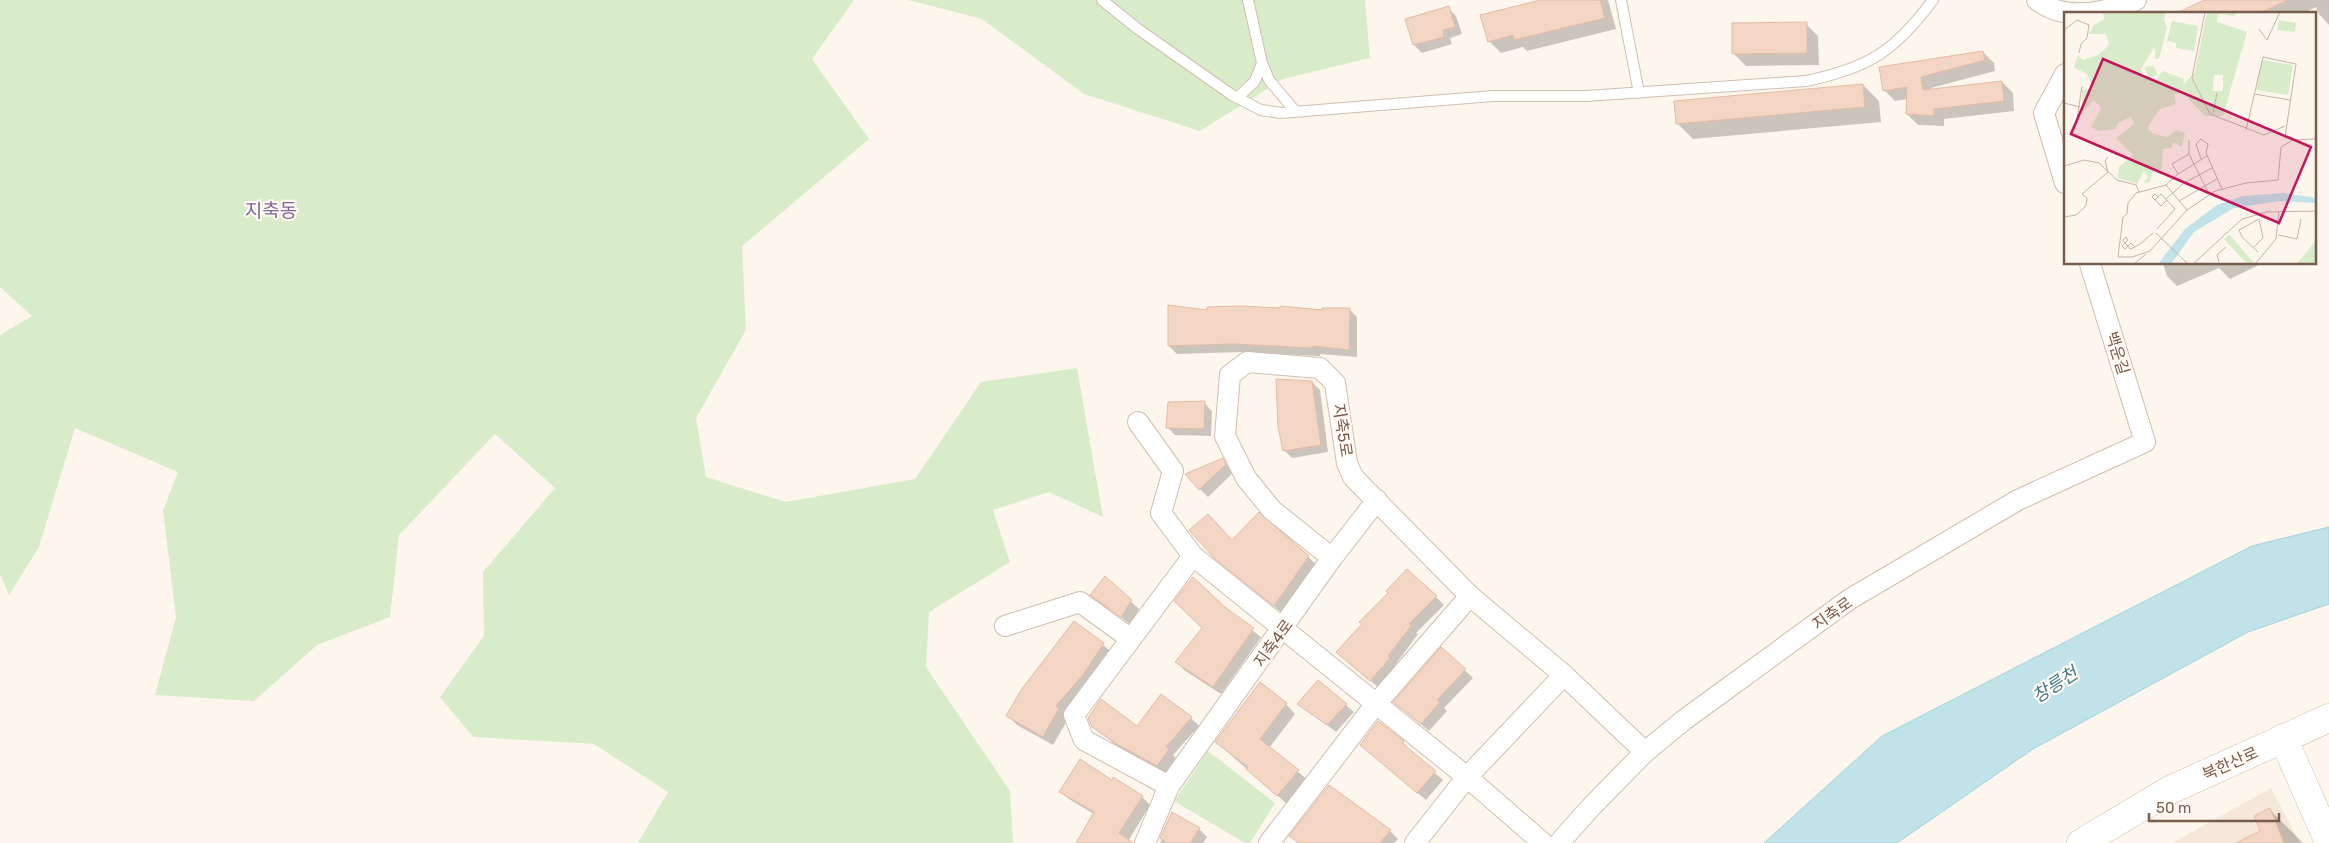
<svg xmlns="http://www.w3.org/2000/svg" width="2329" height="843" font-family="Rubik,'Noto Sans KR',sans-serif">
<rect width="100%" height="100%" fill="#fdf6ec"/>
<path fill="#f5e8da" d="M2271,788L2300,843H2172Z"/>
<path fill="#d8ecc9" d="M0,0H854L812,59L869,139L742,246L746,330L696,418L706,477L786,502L915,479L981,382L1077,368L1103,517L1049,492L993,510L1010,562L929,612L926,667L1010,791L1013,843H638L668,792L594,744L473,737L440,697L484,636L483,572L555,488L495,434L399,535L390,617L317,645L254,701L155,695L176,617L163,511L178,472L75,428L39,547L9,595L0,574V335L32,316L0,287Z
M908,0H1365L1370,58L1283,79L1200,131L1084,94L982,19Z
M1208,751L1275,803L1250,843H1245L1174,801Z"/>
<path fill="#bfe3e8" stroke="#a5d3da" d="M2329,527V604L2248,632L2033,749L1897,843H1764L1882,736L2252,546Z"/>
<path fill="#0003" d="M1547,0H1608L1616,29L1527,51L1523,47L1501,53L1489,41Z
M2207,0H2329V25L2319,14L2316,7L2302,14H2195Z
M1448,8L1456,16L1462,34L1450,38L1452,44L1422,53L1414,45L1407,19Z
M1806,24L1818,36L1819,65L1746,66L1734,54Z
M1983,52L1994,63L1995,71L1931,88V90L2002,82L2013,93L2014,111L1944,119V126L1918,125L1907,114L1908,99L1895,101L1884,90Z
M1863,85L1879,101L1881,122L1693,139L1677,123Z
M2163,264H2258L2259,265L2230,279L2219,268L2177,286L2167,276Z
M1349,309L1357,317V357L1320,354V356L1242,352L1177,354L1169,346L1208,311Z
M1312,382L1320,390L1328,452L1292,458L1284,450Z
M1204,403L1212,411L1211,436L1175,435L1167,427Z
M1223,460L1233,473L1208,497L1200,489Z
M1259,514L1317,565L1282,613L1224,566Z
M1105,578L1139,609L1130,624L1092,595Z
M1436,597L1444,605L1416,633L1418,634L1395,665L1397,667L1379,688L1346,660Z
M1224,609L1261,637L1221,694L1184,670L1177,662Z
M1075,623L1113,653L1068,719L1053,745L1017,725L1008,716Z
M1442,649L1473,678L1444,708L1447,711L1429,731L1395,702Z
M1319,682L1354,712L1336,732L1299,704Z
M1286,704L1295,714L1269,748L1308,780L1287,804L1216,742Z
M1191,718L1199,726L1173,755L1176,758L1165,773L1124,751L1093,727L1138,728Z
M1403,742L1409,751L1443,780L1426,800L1369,752Z
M1114,779L1142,797L1150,805L1127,843H1077L1094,814L1069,799L1061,791L1112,781Z
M2270,810L2303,843H2239L2262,832Z
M1173,814L1199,829L1207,837L1203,843H1160Z
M1390,831L1398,839L1394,843H1298L1291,836Z"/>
<path fill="#f3d5c3" stroke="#e6bba3" d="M1541,0H1600L1605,18L1514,40L1513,35L1488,42L1480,15Z
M2204,0H2288L2258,14H2175Z
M1449,6L1455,27L1443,30L1444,37L1413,45L1405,19Z
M1807,22V53L1732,54V23Z
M1983,51L1985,60L1921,77L1923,90L2002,81L2004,101L1934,109V116L1906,114L1907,87L1883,91L1879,67Z
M1863,84L1865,107L1676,124L1674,101Z
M1168,305L1207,310V307L1242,306L1280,308V306L1322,310V308H1350L1349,350L1313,346V348L1233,344L1168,346Z
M1276,379L1312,381L1321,445L1283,451L1278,427Z
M1205,401L1204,429L1166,428L1168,402Z
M1223,458L1226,464L1199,490L1185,474Z
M1259,512L1309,556L1274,606L1214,558L1189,530L1208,514L1232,540Z
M1407,569L1437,596L1409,624L1411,626L1388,656L1390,658L1370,681L1336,652L1362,624L1359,622L1388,593L1386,591Z
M1105,576L1132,600L1121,617L1090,595Z
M1193,577L1226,608L1254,628L1213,687L1175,662L1202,628L1174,601Z
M1074,621L1104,643L1083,675L1056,706L1059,708L1043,737L1006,716L1021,690Z
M1441,647L1466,669L1437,700L1440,702L1421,724L1393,702Z
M1318,680L1347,704L1327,725L1297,704Z
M1260,682L1287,703L1260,739L1299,770L1277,796L1246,769L1248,767L1215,742Z
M1161,694L1192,717L1166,747L1169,749L1157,766L1115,743L1092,727L1088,718L1101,699L1137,726Z
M1378,721L1404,741L1402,743L1436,771L1417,793L1360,745Z
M1080,759L1112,780L1113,777L1143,796L1119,833L1133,843H1076L1094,812L1059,792Z
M1329,785L1391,830L1380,843H1299L1289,836Z
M2270,808L2284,843H2236L2260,831L2254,816Z
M1172,812L1200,828L1190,843H1167L1160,838Z"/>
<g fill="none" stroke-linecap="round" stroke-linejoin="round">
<defs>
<path id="lane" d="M1102,0L1138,29L1232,95L1261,110L1281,113L1493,96H1586L1806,81C1869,68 1895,51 1933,0
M1248,0L1262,63
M1621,0L1639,93
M1237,98L1255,81L1262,63L1269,80L1296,112"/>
<path id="street" d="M2037,0C2065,22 2106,13 2136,0
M2065,74L2044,113L2065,183
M1138,422L1173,471L1161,513L1193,556L1467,777L1543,843
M1332,558L1272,510L1246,478L1225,436L1230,375L1247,362L1320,368L1335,383L1347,463L1353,477L1470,596L1564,675L1645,752
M1005,626L1080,602L1131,639
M1169,786L1084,740L1074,715L1193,556
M1145,843L1169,786L1332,558L1377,500
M1269,843L1375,705L1470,596
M1415,843L1467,777L1564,675
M1559,843L1591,807L1645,752L1684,720L1850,599L2018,500L2145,442L2090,264"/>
<path id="secondary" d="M2283,738L2329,842
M2081,843L2170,790L2329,718"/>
</defs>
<use href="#lane" stroke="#d1beb0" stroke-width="12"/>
<use href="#street" stroke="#d1beb0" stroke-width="22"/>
<use href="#secondary" stroke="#d6c0b0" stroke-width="29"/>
<use href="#lane" stroke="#fff" stroke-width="10"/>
<use href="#street" stroke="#fff" stroke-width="20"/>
<use href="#secondary" stroke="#fff" stroke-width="28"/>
</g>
<g text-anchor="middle" stroke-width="4.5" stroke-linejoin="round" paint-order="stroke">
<g font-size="16" fill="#7a5c4d" stroke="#fffaf3">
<text transform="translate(2118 353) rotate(73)" y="6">백운길</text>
<text transform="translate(1343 430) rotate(81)" y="6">지축5로</text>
<text transform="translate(1832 613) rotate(-35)" y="6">지축로</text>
<text transform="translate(1273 643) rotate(-54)" y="6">지축4로</text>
<text transform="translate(2230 763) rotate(-24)" y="6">북한산로</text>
</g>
<g font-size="18" font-style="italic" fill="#437c86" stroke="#fffaf3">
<text transform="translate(2055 685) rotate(-33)" y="6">창릉천</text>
</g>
<g font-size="19" fill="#846695" stroke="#fffaf3">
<text x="271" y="217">지축동</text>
</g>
</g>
<g transform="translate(2064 12)">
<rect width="252" height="252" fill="#fdf6ec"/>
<path d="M39,0H102L100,7L103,16L95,47H91V34L77,57L80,64L85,65L80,56L89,53L94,63L86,66L92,68L99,59L120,67L119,73L131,60L143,0H174L170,4L154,2L153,10L183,20L159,104H141L117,79L110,83L112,92L96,97L86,111L84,117L90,122L103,125L112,118L121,121L118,135L109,130L108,136L99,137L97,163L89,159L86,170L79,171L84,165L80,159L73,172L54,166L55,155L69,143L52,126L70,112L67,105L55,110L51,117L35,119L27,115L37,96L30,88L18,101V78L30,76L23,62L10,56L14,43L19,48L34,43L45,33L42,22H25L30,13L40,7ZM150,63H159V79H149ZM215,8L232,11L231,20L213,18ZM108,9L134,14L130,39L112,36V31L103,29ZM198,48L229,53L224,83L192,78ZM165,222L191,252H183L160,227ZM252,228V252H231L238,246Z" fill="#d8ecc9" fill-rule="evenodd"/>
<path d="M220,181L252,186V191L216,189L170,196L130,220L107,252H94L121,217L153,193L179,184Z" fill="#bfe3e8"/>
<path fill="none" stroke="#c5b3a7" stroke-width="1" d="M141,0L128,66L146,102L200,123L221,114M195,17L203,28L216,0M0,18L13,8L25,13L23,26L17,32L15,41M190,82L226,88M0,91L16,95M149,101L153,81M182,118L199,45L232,52L221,125L228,128L253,127M6,121L13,107L18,74M125,128V142L145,182M137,147L132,132L137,127L144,132L142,141L158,177M0,154L20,148L35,151L53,168L72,173L75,180M114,162L108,152L125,142M102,173L72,181L64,191L63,202L59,205L54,245H68L86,239L123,198L151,179L182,171L214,168L217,135L229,128M94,185L91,182L88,185L97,194L103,188M102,187L120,171L148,156M91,188L97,182L111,197L93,217M115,189L153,167M123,198L102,173L114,162L143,144M0,205L12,203L22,194L23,186L18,182L44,160L41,149L44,145M92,221L124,252M214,223L233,227L237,207M62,225L64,228L61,231L59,228ZM61,231L64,234L61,237L58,234ZM71,235L67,231L64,234L66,237L71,235L76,232L89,221M190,235L199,226L195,207L175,218L178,225L194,240M155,250L153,243L162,235M70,252L82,242M129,252L178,207L203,200L253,199M191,252L212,227L215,200"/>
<path fill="#c2185b" fill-opacity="0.15" stroke="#c2185b" stroke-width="2.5" d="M39,47L247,135L215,211L7,122Z"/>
<rect width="252" height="252" fill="none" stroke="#7a5c4d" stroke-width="2.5"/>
</g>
<path d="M2149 813v8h130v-8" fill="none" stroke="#7a5c4d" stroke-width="2.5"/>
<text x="2156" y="813" font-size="15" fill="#7a5c4d" stroke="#fffaf3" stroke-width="4" paint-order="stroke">50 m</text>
</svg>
